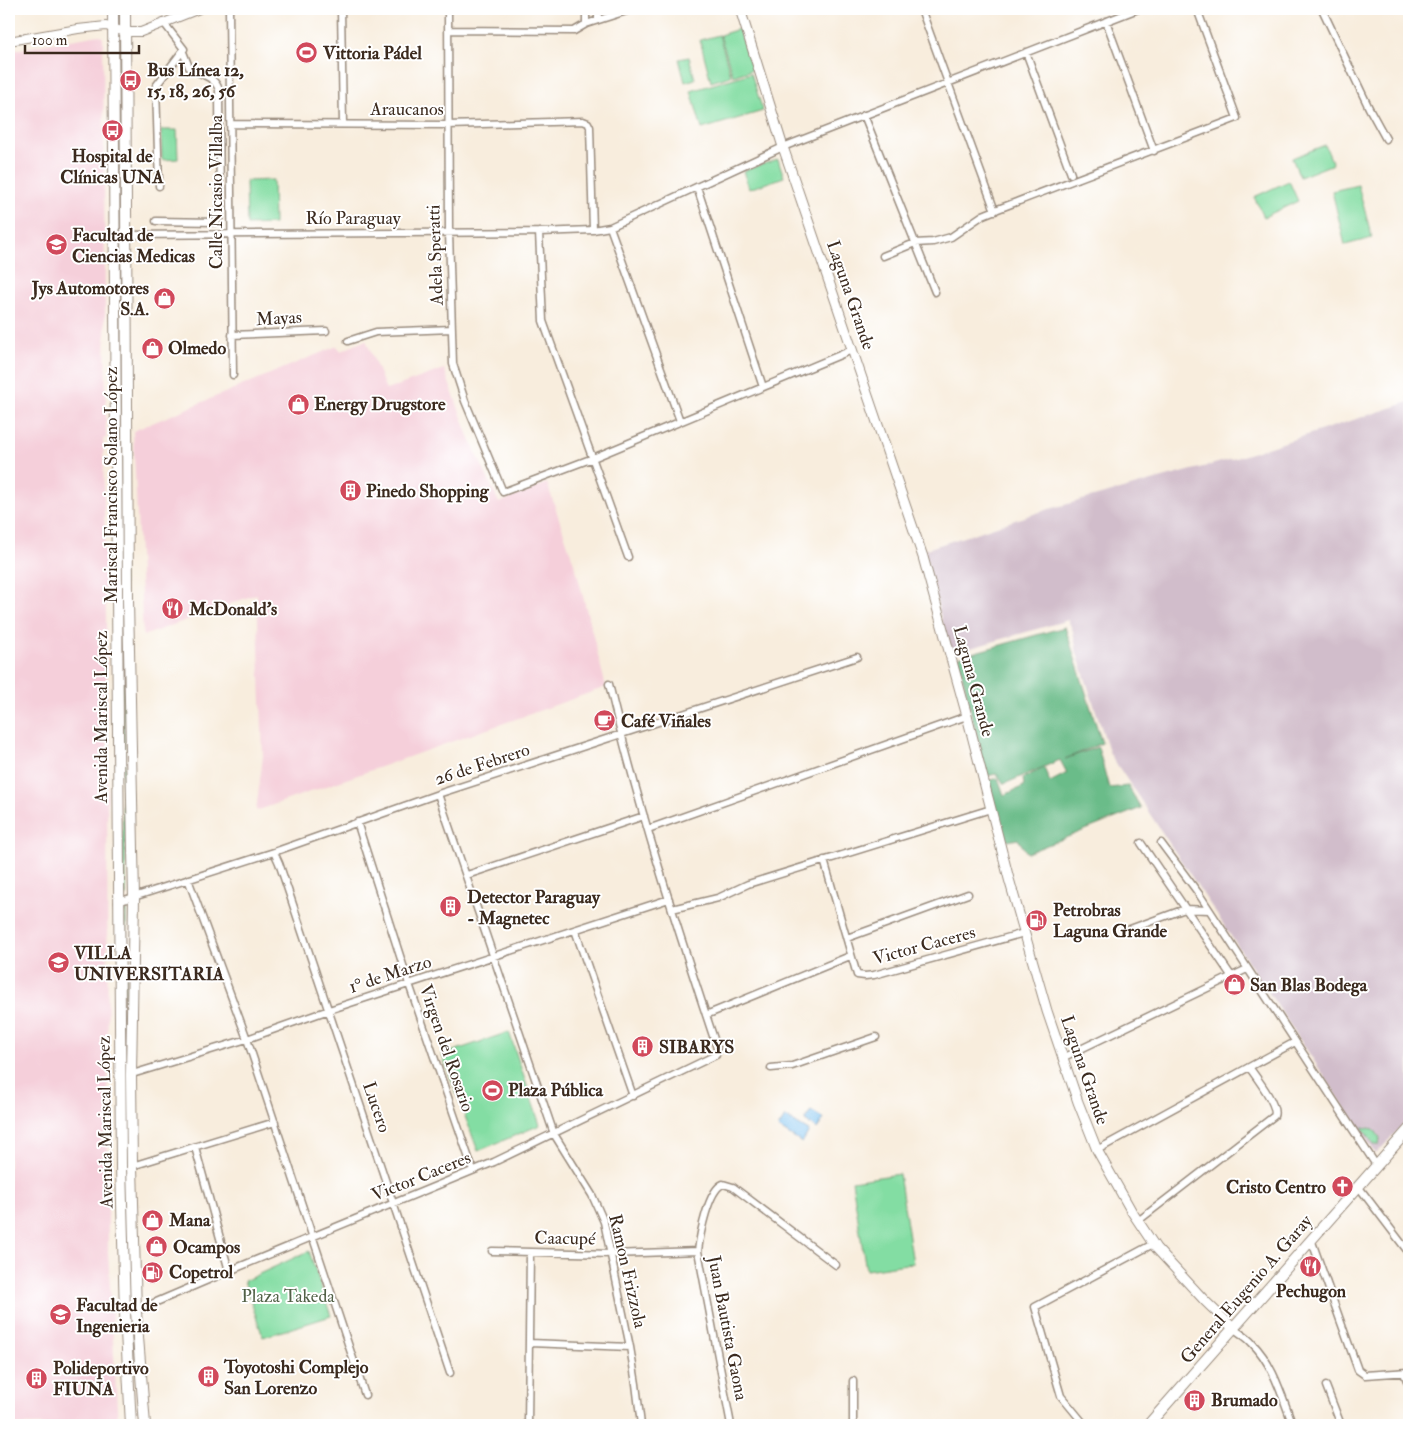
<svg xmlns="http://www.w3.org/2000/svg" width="1418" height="1434" font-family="'IM FELL Double Pica',serif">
<rect width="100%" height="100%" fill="#fff"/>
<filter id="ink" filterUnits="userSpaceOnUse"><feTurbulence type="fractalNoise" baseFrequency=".02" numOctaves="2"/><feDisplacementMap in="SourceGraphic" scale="10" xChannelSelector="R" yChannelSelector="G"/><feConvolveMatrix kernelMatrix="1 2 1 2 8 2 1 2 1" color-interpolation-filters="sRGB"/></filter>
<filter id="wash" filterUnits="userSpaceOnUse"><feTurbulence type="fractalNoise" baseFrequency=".0096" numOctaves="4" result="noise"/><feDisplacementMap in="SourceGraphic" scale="20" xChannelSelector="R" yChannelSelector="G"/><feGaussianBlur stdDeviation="1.12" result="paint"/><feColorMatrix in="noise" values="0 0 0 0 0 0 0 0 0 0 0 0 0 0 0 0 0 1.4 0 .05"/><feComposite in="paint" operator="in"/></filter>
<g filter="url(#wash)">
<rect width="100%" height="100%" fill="#f8eddd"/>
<path fill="#f5cfda" d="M99,35L103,38L106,438L103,439L107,674L108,1252L118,1425H9V51Z
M366,340L386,390L444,369L470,439L499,503L547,483L576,569L606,687L256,811L263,756L257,594L143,636L133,431L337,346L341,351Z"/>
<path fill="#d1bdcb" d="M1409,402V1118L1376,1154L1110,754L1077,653L1073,631L1068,620L950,654L924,550L1046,510L1236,458Z"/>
<path fill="#83dda3" stroke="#5f8460" d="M739,29L752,70L733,76L720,35Z
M719,35L731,76L711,82L700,40Z
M120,51L121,53L123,527L122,479L120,463L118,52Z
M689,57L695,79L685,82L679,59Z
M751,73L763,111L702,129L691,91Z
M161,130H177L178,159L162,160Z
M1325,145L1333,164L1300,177L1292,158Z
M778,159L784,177L749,189L743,171Z
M273,180L274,224L247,225L246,181Z
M1289,181L1298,201L1264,217L1254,197Z
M1358,185L1372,238L1345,245L1332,191Z
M123,546L126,895L125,897L123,896L121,547Z
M124,905L126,906V1068L125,1067Z
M509,1032L540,1125L478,1151L442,1055Z
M125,1084L127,1086L128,1206L130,1296L129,1270L126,1263Z
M1362,1127L1374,1129L1380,1138L1379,1145H1374Z
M899,1174L913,1263L866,1270L852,1181Z
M309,1251L331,1316L263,1337L244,1281Z"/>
<path fill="#6abc89" stroke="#527354" d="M1065,627L1102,743L1065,759L1098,747L1109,788L1128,786L1141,808L1027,853L1018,839L1008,841L1001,833L988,781L998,778L1004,795L1024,786L1023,778L1044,768L1050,782L1067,773L1060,760L1004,784L997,774L986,776L958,657Z"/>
<path fill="#77bfef" stroke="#597486" d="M811,1111L824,1119L817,1129L805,1121Z
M785,1117L809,1131L802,1143L778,1128Z"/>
</g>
<g filter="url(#ink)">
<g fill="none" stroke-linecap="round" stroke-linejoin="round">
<defs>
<path id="minor" d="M229,9L233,375
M341,9L343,124
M448,9L449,232L453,364L465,401L503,492L593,458L852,350
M586,9V24
M598,9V20
M921,9L995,211
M1322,9L1369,108L1386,139
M1106,21L1154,151
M448,30L574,31L586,24L633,9
M1026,52L1071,174
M864,115L935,292
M231,124L448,125L583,121L588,123L590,127L593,230
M159,186L156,86L184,49L164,23
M697,187L763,387
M156,221L215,222L217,221L220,217L219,90C215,76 200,75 189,67L183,52
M610,227L680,421
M539,232L543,321L628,557
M126,235L539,232L593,230L610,227L783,147L1138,9
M883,256L915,243L933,242L951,237L983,215L998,209L1237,118L1197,9
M232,335L326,331
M348,341L376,332L452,329
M438,794L554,1134L592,1195L604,1222L630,1347L636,1384L641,1425
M357,822L409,984L473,1170
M648,829L967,716
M1141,843L1232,977
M1161,843L1199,894L1376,1165
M274,852L279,863L450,1373
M824,860L857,975L865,976L874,975L1024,933
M467,875L644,816
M188,879L247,1039L365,1395
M118,902L274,852L438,794L857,657
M672,909L718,898L748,884L991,809
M1130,929L1185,909L1209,910
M575,930L633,1096
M847,938L968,894
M706,1015L850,956
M1062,1058L1247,969
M771,1068L792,1066L876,1037
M129,1075L247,1039L329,1010L669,899
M195,1147L229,1271
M1097,1150L1295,1042
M132,1166L275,1122
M1358,1186L1409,1253
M1138,1221L1274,1116C1279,1106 1256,1077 1249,1067
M1311,1239L1358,1370L1365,1375L1409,1372
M492,1251L612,1254L698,1251
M133,1312L229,1271L494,1162L716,1055L717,1048C677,928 638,807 609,684
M1233,1328C1239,1333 1247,1337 1252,1343C1274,1365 1282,1397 1293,1425
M530,1343L630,1347
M1404,1373L1409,1386
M1326,1386L1341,1425
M528,1425L530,1252
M731,1425L698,1251C700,1235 708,1190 723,1184L733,1187L836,1265
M853,1425V1381
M1085,1425L1061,1396L1035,1307L1153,1244"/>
<path id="tertiary" d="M9,41L78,29L106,26L125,32H141L199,9"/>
<path id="secondary" d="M740,9L783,147L923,557L967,716L1009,879L1047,1011L1078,1102L1097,1150L1132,1212L1156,1248L1205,1301L1233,1328"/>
<path id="primary" d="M1148,1425L1409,1129"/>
<path id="trunk" d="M113,9L121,1167L125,1313L131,1425
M125,9L128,600L134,898L131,1075L132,1166L136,1312L145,1425"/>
</defs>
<use href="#minor" stroke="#9a8c7e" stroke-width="9"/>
<use href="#tertiary" stroke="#9a8c7e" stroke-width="10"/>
<use href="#secondary" stroke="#9a8c7e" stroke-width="11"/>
<use href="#primary" stroke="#9a8c7e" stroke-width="12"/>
<use href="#trunk" stroke="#9a8c7e" stroke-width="12"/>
<use href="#minor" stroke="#fff" stroke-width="6"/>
<use href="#tertiary" stroke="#fff" stroke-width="8"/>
<use href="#secondary" stroke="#fff" stroke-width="9"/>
<use href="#primary" stroke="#fff" stroke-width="10"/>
<use href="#trunk" stroke="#fff" stroke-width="10"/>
</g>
</g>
<defs>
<symbol id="stadium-disc" viewBox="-11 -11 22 22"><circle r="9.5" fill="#d1495b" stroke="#fff"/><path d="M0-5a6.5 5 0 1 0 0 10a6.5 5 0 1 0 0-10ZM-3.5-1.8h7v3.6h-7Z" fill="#fff"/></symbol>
<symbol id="bus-disc" viewBox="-11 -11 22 22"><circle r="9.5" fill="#d1495b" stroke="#fff"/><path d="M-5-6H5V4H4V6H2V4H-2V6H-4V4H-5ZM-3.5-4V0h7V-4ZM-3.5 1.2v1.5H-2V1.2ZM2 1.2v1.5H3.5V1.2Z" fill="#fff"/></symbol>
<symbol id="university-disc" viewBox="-11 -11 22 22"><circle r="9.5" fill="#d1495b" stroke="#fff"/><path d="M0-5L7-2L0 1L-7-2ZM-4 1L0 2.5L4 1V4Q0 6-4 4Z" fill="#fff"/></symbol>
<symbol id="shop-disc" viewBox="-11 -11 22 22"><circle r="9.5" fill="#d1495b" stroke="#fff"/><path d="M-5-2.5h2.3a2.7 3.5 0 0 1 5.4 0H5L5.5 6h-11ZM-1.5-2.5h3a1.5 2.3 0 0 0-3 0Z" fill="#fff"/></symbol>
<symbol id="building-disc" viewBox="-11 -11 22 22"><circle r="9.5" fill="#d1495b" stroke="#fff"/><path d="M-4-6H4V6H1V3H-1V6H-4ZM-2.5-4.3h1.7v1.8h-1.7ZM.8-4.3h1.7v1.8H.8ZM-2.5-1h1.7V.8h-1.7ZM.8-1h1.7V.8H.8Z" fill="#fff"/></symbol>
<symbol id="restaurant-disc" viewBox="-11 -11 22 22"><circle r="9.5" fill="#d1495b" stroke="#fff"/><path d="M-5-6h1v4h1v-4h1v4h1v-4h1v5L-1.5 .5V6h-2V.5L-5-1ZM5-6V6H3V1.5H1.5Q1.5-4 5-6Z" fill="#fff"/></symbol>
<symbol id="cafe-disc" viewBox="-11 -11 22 22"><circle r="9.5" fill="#d1495b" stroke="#fff"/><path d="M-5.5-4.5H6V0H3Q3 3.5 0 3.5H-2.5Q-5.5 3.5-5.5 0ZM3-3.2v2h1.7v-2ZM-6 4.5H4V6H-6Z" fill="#fff"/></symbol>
<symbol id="fuel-disc" viewBox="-11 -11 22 22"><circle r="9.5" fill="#d1495b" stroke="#fff"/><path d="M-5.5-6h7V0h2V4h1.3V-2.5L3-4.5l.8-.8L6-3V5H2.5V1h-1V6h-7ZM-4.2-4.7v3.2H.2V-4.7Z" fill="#fff"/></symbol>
<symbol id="church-disc" viewBox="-11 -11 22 22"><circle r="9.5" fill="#d1495b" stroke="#fff"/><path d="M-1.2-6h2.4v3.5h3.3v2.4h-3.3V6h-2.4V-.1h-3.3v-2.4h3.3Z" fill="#fff"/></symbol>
</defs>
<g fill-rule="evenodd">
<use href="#stadium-disc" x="294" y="40" width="25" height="25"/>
<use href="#bus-disc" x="118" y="68" width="25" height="25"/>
<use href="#bus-disc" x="100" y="118" width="25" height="25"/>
<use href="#university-disc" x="44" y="232" width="25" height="25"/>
<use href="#shop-disc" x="152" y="286" width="25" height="25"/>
<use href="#shop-disc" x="140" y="336" width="25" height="25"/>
<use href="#shop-disc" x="286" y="392" width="25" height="25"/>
<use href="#building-disc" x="338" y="478" width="25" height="25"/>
<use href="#restaurant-disc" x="160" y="596" width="25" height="25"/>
<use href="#cafe-disc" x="592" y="708" width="25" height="25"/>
<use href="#building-disc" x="438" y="894" width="25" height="25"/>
<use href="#fuel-disc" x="1024" y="908" width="25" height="25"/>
<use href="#university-disc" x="46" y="950" width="25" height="25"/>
<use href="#shop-disc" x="1222" y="972" width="25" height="25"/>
<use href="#building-disc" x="630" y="1034" width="25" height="25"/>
<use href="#stadium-disc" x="480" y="1078" width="25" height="25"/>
<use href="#church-disc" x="1330" y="1174" width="25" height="25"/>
<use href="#shop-disc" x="140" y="1208" width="25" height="25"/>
<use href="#shop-disc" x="144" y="1234" width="25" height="25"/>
<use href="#restaurant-disc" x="1298" y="1254" width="25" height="25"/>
<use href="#fuel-disc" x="140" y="1260" width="25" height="25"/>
<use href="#university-disc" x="48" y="1302" width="25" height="25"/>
<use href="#building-disc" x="196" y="1364" width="25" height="25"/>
<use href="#building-disc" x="24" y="1366" width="25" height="25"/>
<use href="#building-disc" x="1182" y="1388" width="25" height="25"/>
</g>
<g text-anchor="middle" stroke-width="4" stroke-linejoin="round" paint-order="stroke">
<g font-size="18" font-weight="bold" fill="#3b2a1e" stroke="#fff" text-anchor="start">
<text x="323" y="59">Vittoria Pádel</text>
<text x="147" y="76">Bus Línea 12,<tspan x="147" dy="21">15, 18, 26, 56</tspan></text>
<text x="112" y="162" text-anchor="middle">Hospital de<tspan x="112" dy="21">Clínicas UNA</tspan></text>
<text x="72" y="241">Facultad de<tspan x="72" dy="21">Ciencias Medicas</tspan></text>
<text x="149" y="294" text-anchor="end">Jys Automotores<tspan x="149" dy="21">S.A.</tspan></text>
<text x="168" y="354">Olmedo</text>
<text x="314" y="410">Energy Drugstore</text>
<text x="366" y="497">Pinedo Shopping</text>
<text x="189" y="615">McDonald's</text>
<text x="621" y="727">Café Viñales</text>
<text x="467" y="903">Detector Paraguay<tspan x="467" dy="21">- Magnetec</tspan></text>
<text x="1053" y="916">Petrobras<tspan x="1053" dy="21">Laguna Grande</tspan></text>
<text x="74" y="959">VILLA<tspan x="74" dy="21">UNIVERSITARIA</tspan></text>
<text x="1250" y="991">San Blas Bodega</text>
<text x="659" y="1053">SIBARYS</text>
<text x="508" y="1096">Plaza Pública</text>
<text x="1326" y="1193" text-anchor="end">Cristo Centro</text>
<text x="169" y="1226">Mana</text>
<text x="173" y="1253">Ocampos</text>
<text x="169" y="1278">Copetrol</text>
<text x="1311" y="1297" text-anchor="middle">Pechugon</text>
<text x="76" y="1311">Facultad de<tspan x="76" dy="21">Ingenieria</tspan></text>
<text x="224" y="1373">Toyotoshi Complejo<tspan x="224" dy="21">San Lorenzo</tspan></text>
<text x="53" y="1374">Polideportivo<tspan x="53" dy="21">FIUNA</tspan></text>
<text x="1211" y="1406">Brumado</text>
</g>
<g font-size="18" fill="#3b2a1e" stroke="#fff">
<text x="407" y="115">Araucanos</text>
<text transform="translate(216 192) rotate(-90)" y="6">Calle Nicasio Villalba</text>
<text x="353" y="224">Río Paraguay</text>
<text transform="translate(435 255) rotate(-92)" y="6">Adela Speratti</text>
<text transform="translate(851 295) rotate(71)" y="6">Laguna Grande</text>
<text transform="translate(279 318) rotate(-3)" y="6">Mayas</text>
<text transform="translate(111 485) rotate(-90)" y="6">Mariscal Francisco Solano López</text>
<text transform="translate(974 681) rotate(75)" y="6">Laguna Grande</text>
<text transform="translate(101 717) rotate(-90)" y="6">Avenida Mariscal López</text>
<text transform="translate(482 764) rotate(-18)" y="6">26 de Febrero</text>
<text transform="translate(924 945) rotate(-15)" y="6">Victor Caceres</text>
<text transform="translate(390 974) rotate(-18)" y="6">1° de Marzo</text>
<text transform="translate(447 1048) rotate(71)" y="6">Virgen del Rosario</text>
<text transform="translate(1085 1070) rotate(71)" y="6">Laguna Grande</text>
<text transform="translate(377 1107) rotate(71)" y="6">Lucero</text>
<text transform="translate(105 1122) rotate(-91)" y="6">Avenida Mariscal López</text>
<text transform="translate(421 1176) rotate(-22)" y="6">Victor Caceres</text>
<text transform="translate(565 1238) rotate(1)" y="6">Caacupé</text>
<text transform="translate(628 1271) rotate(77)" y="6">Ramon Frizzola</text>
<text transform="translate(1246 1289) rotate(-49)" y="6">General Eugenio A. Garay</text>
<text transform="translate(728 1328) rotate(79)" y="6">Juan Bautista Gaona</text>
</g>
<g font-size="18" fill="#516046" stroke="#fff">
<text x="288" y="1302">Plaza Takeda</text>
</g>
</g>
<rect width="1418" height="1434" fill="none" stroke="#fff" stroke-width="30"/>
<path d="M25 45v8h114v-8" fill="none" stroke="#3b2a1e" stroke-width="2.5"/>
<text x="32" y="45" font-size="15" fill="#3b2a1e" stroke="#ffffff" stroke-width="4" paint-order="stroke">100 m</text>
</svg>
